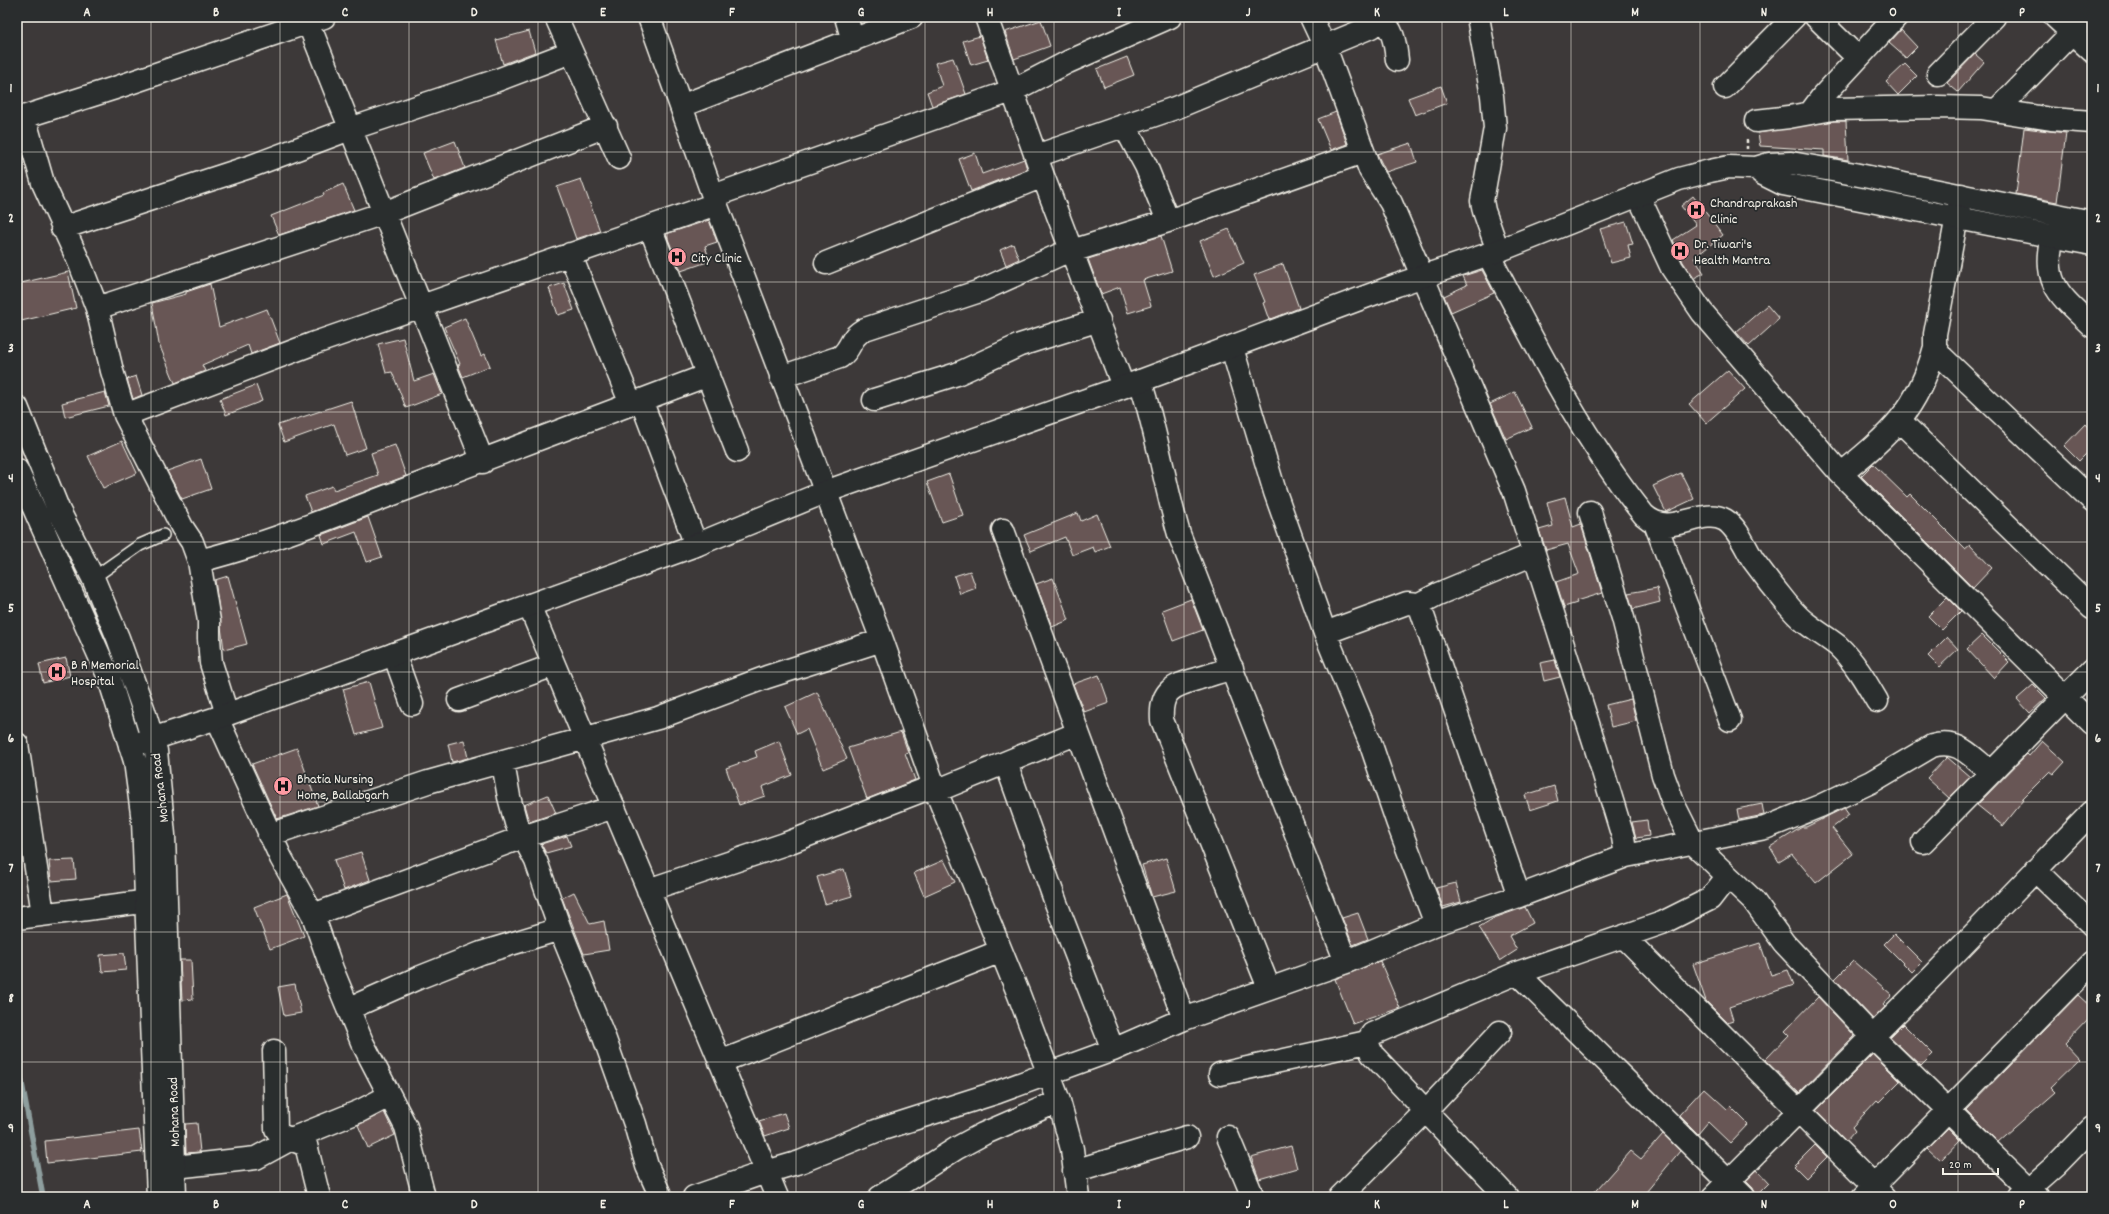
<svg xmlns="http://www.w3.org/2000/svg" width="2109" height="1214" font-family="Dekko,sans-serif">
<rect width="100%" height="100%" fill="#3d3939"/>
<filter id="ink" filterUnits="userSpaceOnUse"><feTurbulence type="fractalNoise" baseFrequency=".025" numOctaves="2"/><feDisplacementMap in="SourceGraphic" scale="8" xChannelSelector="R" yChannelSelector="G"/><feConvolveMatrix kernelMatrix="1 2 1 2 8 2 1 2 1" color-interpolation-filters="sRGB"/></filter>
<g filter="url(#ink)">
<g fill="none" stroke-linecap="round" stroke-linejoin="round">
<path stroke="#8e9e9e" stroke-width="5.5" d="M17,1057L43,1197"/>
</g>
<path fill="#685654" stroke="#f4f1e8" d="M1041,20L1050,46L1014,59L1005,32Z
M1901,30L1917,47L1906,58L1889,43Z
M529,31L535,52L503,64L496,40Z
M980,36L988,60L971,65L963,41Z
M1975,54L1984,62L1958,92L1947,83Z
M1127,57L1134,75L1104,87L1097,69Z
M953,58L966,94L932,106L927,92L942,86L935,63Z
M1905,64L1917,76L1898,95L1886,82Z
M1441,86L1447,103L1415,115L1408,98Z
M1336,112L1347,144L1331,150L1318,119Z
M1834,121H1846L1848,160L1824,156V150L1760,146L1758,133Z
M2024,128L2066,133L2057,202L2016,194Z
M455,141L465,168L434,180L423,153Z
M1411,143L1417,162L1386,172L1377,154Z
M975,153L982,174L1024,159L1027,169L971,191L959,159Z
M581,179L600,231L576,239L557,187Z
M343,184L354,210L279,235L271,216L324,195L323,193Z
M1693,196L1723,235L1694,258L1704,273L1694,278L1683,262L1673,240L1696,225L1681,206Z
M709,220L717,242L705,246L710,261L681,271L666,234Z
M1626,222L1633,244L1628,245L1631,258L1611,263L1600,229Z
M1229,229L1244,263L1214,276L1200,241Z
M1161,236L1172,271L1143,280L1151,306L1128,313L1120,287L1101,294L1088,259Z
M1013,244L1019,259L1006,265L1000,250Z
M1283,264L1299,308L1269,320L1263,303L1265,302L1254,275Z
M1482,270L1494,293L1451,312L1444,296L1467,285L1463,276Z
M68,272L76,308L17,322V284Z
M564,283L574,310L558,315L549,288Z
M210,284L219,327L267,309L280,343L251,354L248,345L202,365L205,371L175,383L159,344L152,303L186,294V292Z
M1767,305L1779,319L1749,346L1736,332Z
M465,318L481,356L485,354L490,366L463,377L458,365L460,364L444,327Z
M403,338L414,381L434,374L442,394L406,408L392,372L386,373L378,344Z
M1728,370L1745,389L1706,423L1689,404Z
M136,376L142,395L133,399L127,379Z
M256,385L262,401L226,415L220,399Z
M105,392L109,406L65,417L62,403Z
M1515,392L1532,427L1506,439L1490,404Z
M351,401L366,448L345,455L334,424L284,442L278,425Z
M2085,424L2092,432V448L2079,461L2064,446Z
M122,441L137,473L103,488L88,456Z
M395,445L406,476L311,512L305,496L332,486L334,490L378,475L371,453Z
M201,459L211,489L182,499L167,471Z
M1873,464L1907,497L1910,494L1965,549L1970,545L1992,568L1973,588L1861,476Z
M1681,473L1694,499L1666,512L1653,486Z
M949,474L963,515L942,522L927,482Z
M1565,497L1573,527L1581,524L1602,593L1576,601L1577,603L1564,607L1556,582L1579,574L1568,544L1546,550L1539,530L1553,526L1547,502Z
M1078,513L1081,521L1097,514L1110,546L1095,552L1093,547L1072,555L1065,537L1031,551L1024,535Z
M368,517L382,557L367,562L356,532L324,544L321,535Z
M970,571L976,588L960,594L954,576Z
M228,576L247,644L224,650L215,580Z
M1053,578L1069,620L1052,627L1036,584Z
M1657,588L1660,602L1633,609L1628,593Z
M1947,597L1961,611L1942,630L1928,616Z
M1191,599L1203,630L1173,641L1162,610Z
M1982,635L2009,662L1994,678L1967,649Z
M1947,637L1958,649L1939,667L1928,656Z
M66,658L70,676L43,683L39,664Z
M1555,660L1560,677L1544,681L1540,663Z
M1099,675L1109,703L1084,712L1073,684Z
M369,682L382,728L356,735L343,689Z
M2033,685L2046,698L2030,713L2017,699Z
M817,692L847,759L823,769L807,729L797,734L785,707Z
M1631,699L1636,721L1611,727L1606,705Z
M901,732L908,752L905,753L915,780L867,799L848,748Z
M464,740L468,758L452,762L448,744Z
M779,741L792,775L762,787L765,796L739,805L726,768L757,757L755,751Z
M2042,741L2065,762L2054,774L2050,771L2022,799L2024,800L2003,826L1977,805L2027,754L2029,756Z
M297,748L318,806L277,819L252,764Z
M1947,757L1970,777L1949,798L1927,778Z
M1554,786L1558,801L1530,810L1525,795Z
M548,795L556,813L529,822L524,805Z
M1762,804L1764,815L1739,820L1737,809Z
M1844,808L1849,815L1832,828L1853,854L1816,883L1792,854L1779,862L1770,847L1802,827H1806Z
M1647,820L1649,836L1636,838L1632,822Z
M567,836L571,846L546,853L541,844Z
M361,852L370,880L344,890L334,860Z
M1166,858L1176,891L1152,897L1142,865Z
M74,860L76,879L51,881L49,861Z
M944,860L955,882L924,896L914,873Z
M844,869L852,896L825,904L817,877Z
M1456,883L1461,902L1443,907L1436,888Z
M574,892L590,924L604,921L609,950L584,954L562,898Z
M287,894L304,936L270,949L254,907Z
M1525,907L1533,923L1509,936L1517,950L1500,961L1479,927L1494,918Z
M1358,913L1368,939L1353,945L1342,918Z
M1894,934L1922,962L1912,972L1884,944Z
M1760,943L1771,975L1788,970L1794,985L1729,1007L1733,1020L1727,1022L1706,1001L1693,964Z
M124,953L126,970L102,972L100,955Z
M180,960H191L193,999L182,1000Z
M1380,961L1400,1008L1353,1024L1335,979Z
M1853,961L1892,995L1883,1005L1885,1007L1873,1019L1835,979Z
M295,984L301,1013L284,1016L278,987Z
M2078,995L2092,1008V1016L2065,1044L2079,1059L2050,1087L2055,1092L1998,1142L1966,1110Z
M1818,997L1855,1036L1799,1093L1765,1060L1789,1035L1785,1031Z
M1903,1024L1933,1054L1921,1066L1890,1037Z
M1873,1054L1900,1081L1879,1102L1877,1100L1852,1127L1855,1131L1846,1141L1816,1111Z
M1704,1088L1727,1109L1730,1106L1748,1124L1730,1143L1708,1122L1698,1134L1679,1115Z
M384,1112L395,1135L368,1148L358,1125Z
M784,1113L789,1128L765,1136L759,1121Z
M197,1123L200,1152L186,1153L185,1124Z
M1948,1128L1960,1140L1941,1160L1928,1148Z
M139,1130L142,1152L47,1163L45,1141Z
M1663,1134L1680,1151L1642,1197H1590L1631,1151L1641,1159Z
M1815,1145L1827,1157L1806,1178L1794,1166Z
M1291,1146L1297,1168L1259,1179L1251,1157Z
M1757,1170L1769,1183L1756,1196L1753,1188L1746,1181Z"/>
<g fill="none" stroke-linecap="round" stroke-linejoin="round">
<defs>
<path id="lane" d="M93,578L140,545L163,535"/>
<path id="street" d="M556,17L619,158
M649,17L716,204L882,640L934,786L1019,995L1059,1101L1072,1149L1078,1197
M846,17L853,41
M986,17L1043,176L1123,386
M1311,17L1325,47L1370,170L1391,203L1514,491L1598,755L1623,837L1626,856
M1478,17L1492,96L1495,128L1482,201L1484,211L1498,251
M1816,17L1858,58
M2055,17L2092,51
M1379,18C1394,29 1395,43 1397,60
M308,22L483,462
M1938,74L1994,17
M1725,87L1794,17
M681,106L912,17
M1997,110L2087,17
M1810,113L1822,97L1896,17
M24,117L43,183L80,264L97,308L112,371L125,415L182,527L192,542L199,561L209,621V639L211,663L227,714
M17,119L115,88L324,17
M1756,121L1789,117L1833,109L1938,107L1981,108L2051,119L2092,122
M1124,125L1146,166L1168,221
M1036,156L1175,108L1371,27L1379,17
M1638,195L1672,268L1702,312L1841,474L2092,724
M1961,195L1935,334V347L1942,357L2092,500
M713,196L1014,90L1068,62L1170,17
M650,227L737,451
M62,228L249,167L350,129L495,81L571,52
M2053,236C2041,284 2061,296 2092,326
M570,254L631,404
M1488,254C1535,344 1580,435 1644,515C1671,540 1700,506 1725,520C1738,528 1745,547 1753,560C1759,568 1765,576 1771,584C1782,597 1792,613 1806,623C1816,631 1828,638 1838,646C1854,661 1866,682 1877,701
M826,263L1043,176
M97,308L384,213L606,126
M1232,348L1275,492L1325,633L1370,742L1397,821L1436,924
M781,377L840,357C853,348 848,338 865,329L980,291L1059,255L1168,221L1363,152
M1140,381C1157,431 1164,483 1179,534L1346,962
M641,400L696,545
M874,400L957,374L1020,345L1099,320
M125,415L312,344L716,204
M1900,421L2092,608
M1841,474C1890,434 1918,410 1935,347
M1590,512L1623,618L1663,775L1674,805L1693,843L1753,900L1784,943L1873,1037L2037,1197
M1655,523L1730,720
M1003,530L1184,1019
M199,561C263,545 324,520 385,497C493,457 600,415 708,375
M1419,604L1438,594L1534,554
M529,605L777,1197
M1325,633L1407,603L1419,604L1519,896
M394,654L412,704
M1232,668C1220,672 1209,675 1197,679C1172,686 1160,691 1162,720L1269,988
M459,700L554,665
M217,718L281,858L313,915L332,969L362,1042L406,1127L424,1197
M17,744L43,914
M503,763L509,797L516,823L536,861L560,929L604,1037L635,1124L647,1166L661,1197
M1006,763L1056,903L1113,1050
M936,791L1078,733
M269,835L428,782L658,718L767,677L882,640
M1923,842L2092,670
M2035,870L2092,925
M648,890L785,844L934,786
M313,915L523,837L614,807
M17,918L165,899
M1624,937L1885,1197
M1517,973L1744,1197
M348,1009L418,978L481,953L560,929
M274,1051L276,1129L280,1135L306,1145L319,1197
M720,1062L1001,951
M1220,1074L1367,1042
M1228,1137L1253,1197
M175,1167L256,1158L291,1139L360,1111L389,1096
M1074,1171L1187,1137
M694,1197L766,1172L800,1162L876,1131L998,1092L1113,1050L1184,1019L1346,962L1436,924L1519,896L1626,856L1765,828L1820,806L1871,782L1932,746C1959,738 1971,757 1991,772
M880,1197L957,1148L983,1134L1059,1101
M1340,1197L1425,1112L1500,1032
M1507,1197L1372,1054L1367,1042L1372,1034L1517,973L1662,923L1710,899L1727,877
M1713,1197L1933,976L2092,812
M1863,1197L2092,963
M2020,1197L2055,1166L2092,1128"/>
<path id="secondary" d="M1756,168L1763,174L1783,184L2092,244
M17,407L59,511L93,578L118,638L144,711L156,751L164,835L175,1197
M17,470L108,675L135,761L143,821L158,1197
M130,746L217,718L696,545L825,492L1140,381L1397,285L1498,251L1679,179L1710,171L1729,167L1756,168L1769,164L1791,163L1849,173L2092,222"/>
</defs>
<use href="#lane" stroke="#f4f1e8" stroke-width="14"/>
<use href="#street" stroke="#f4f1e8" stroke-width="25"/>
<use href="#secondary" stroke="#f4f1e8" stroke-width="25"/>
<path stroke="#f4f1e8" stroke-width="2.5" stroke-dasharray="3 3" stroke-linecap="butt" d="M1747,149V138"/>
<use href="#lane" stroke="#2a2d2e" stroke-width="11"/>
<use href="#street" stroke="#2a2d2e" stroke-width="22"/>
<use href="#secondary" stroke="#2a2d2e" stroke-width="22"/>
</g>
</g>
<path fill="none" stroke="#f4f1e8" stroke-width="1" stroke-opacity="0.55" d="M151,17V1197M280,17V1197M409,17V1197M538,17V1197M667,17V1197M796,17V1197M925,17V1197M1054,17V1197M1184,17V1197M1313,17V1197M1442,17V1197M1571,17V1197M1700,17V1197M1829,17V1197M1958,17V1197M17,152H2092M17,282H2092M17,412H2092M17,542H2092M17,672H2092M17,802H2092M17,932H2092M17,1062H2092"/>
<defs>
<symbol id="hospital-disc" viewBox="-11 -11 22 22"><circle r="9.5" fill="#ff9aa2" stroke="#2a2d2e"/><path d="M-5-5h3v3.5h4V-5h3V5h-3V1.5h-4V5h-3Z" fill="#111"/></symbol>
</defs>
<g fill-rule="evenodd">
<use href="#hospital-disc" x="1685" y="199" width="22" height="22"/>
<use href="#hospital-disc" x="1669" y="240" width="22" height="22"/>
<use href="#hospital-disc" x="666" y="246" width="22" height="22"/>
<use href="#hospital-disc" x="46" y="661" width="22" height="22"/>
<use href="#hospital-disc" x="272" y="775" width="22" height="22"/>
</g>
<g text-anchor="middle" stroke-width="3.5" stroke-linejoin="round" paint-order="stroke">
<g font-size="14" fill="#f4f1e8" stroke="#2a2d2e" text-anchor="start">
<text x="1710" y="207">Chandraprakash<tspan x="1710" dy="16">Clinic</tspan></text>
<text x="1694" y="248">Dr. Tiwari's<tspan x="1694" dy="16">Health Mantra</tspan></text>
<text x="691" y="262">City Clinic</text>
<text x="71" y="669">B R Memorial<tspan x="71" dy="16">Hospital</tspan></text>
<text x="297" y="783">Bhatia Nursing<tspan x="297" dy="16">Home, Ballabgarh</tspan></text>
</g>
<g font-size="14" fill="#f4f1e8" stroke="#2a2d2e">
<text transform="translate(159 788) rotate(-97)" y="5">Mohana Road</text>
<text transform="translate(173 1112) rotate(-92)" y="5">Mohana Road</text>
</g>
</g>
<rect width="2109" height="1214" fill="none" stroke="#2a2d2e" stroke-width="44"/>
<path d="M1943 1168v6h55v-6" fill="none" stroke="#f4f1e8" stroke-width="2"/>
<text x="1949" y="1168" font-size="12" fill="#f4f1e8" stroke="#2a2d2e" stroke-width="3" paint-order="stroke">20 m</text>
<rect x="22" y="22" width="2065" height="1170" fill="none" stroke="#f4f1e8" stroke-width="1.5"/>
<g font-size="13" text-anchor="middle" font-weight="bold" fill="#f4f1e8">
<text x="87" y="16">A</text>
<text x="216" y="16">B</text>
<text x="345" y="16">C</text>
<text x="474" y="16">D</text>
<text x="603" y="16">E</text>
<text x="732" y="16">F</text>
<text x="861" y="16">G</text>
<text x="990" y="16">H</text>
<text x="1119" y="16">I</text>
<text x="1248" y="16">J</text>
<text x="1377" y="16">K</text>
<text x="1506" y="16">L</text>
<text x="1635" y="16">M</text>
<text x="1764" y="16">N</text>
<text x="1893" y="16">O</text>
<text x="2022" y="16">P</text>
<text x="11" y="92">1</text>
<text x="2098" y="92">1</text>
<text x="11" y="222">2</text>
<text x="2098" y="222">2</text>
<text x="11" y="352">3</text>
<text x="2098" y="352">3</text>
<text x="11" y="482">4</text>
<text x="2098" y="482">4</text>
<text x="11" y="612">5</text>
<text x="2098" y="612">5</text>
<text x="11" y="742">6</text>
<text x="2098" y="742">6</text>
<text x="11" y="872">7</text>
<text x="2098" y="872">7</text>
<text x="11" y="1002">8</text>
<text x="2098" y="1002">8</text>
<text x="11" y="1132">9</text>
<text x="2098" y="1132">9</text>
<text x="87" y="1208">A</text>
<text x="216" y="1208">B</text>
<text x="345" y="1208">C</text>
<text x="474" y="1208">D</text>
<text x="603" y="1208">E</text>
<text x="732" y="1208">F</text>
<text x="861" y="1208">G</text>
<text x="990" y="1208">H</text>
<text x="1119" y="1208">I</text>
<text x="1248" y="1208">J</text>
<text x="1377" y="1208">K</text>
<text x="1506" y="1208">L</text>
<text x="1635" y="1208">M</text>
<text x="1764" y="1208">N</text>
<text x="1893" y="1208">O</text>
<text x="2022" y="1208">P</text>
</g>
</svg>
